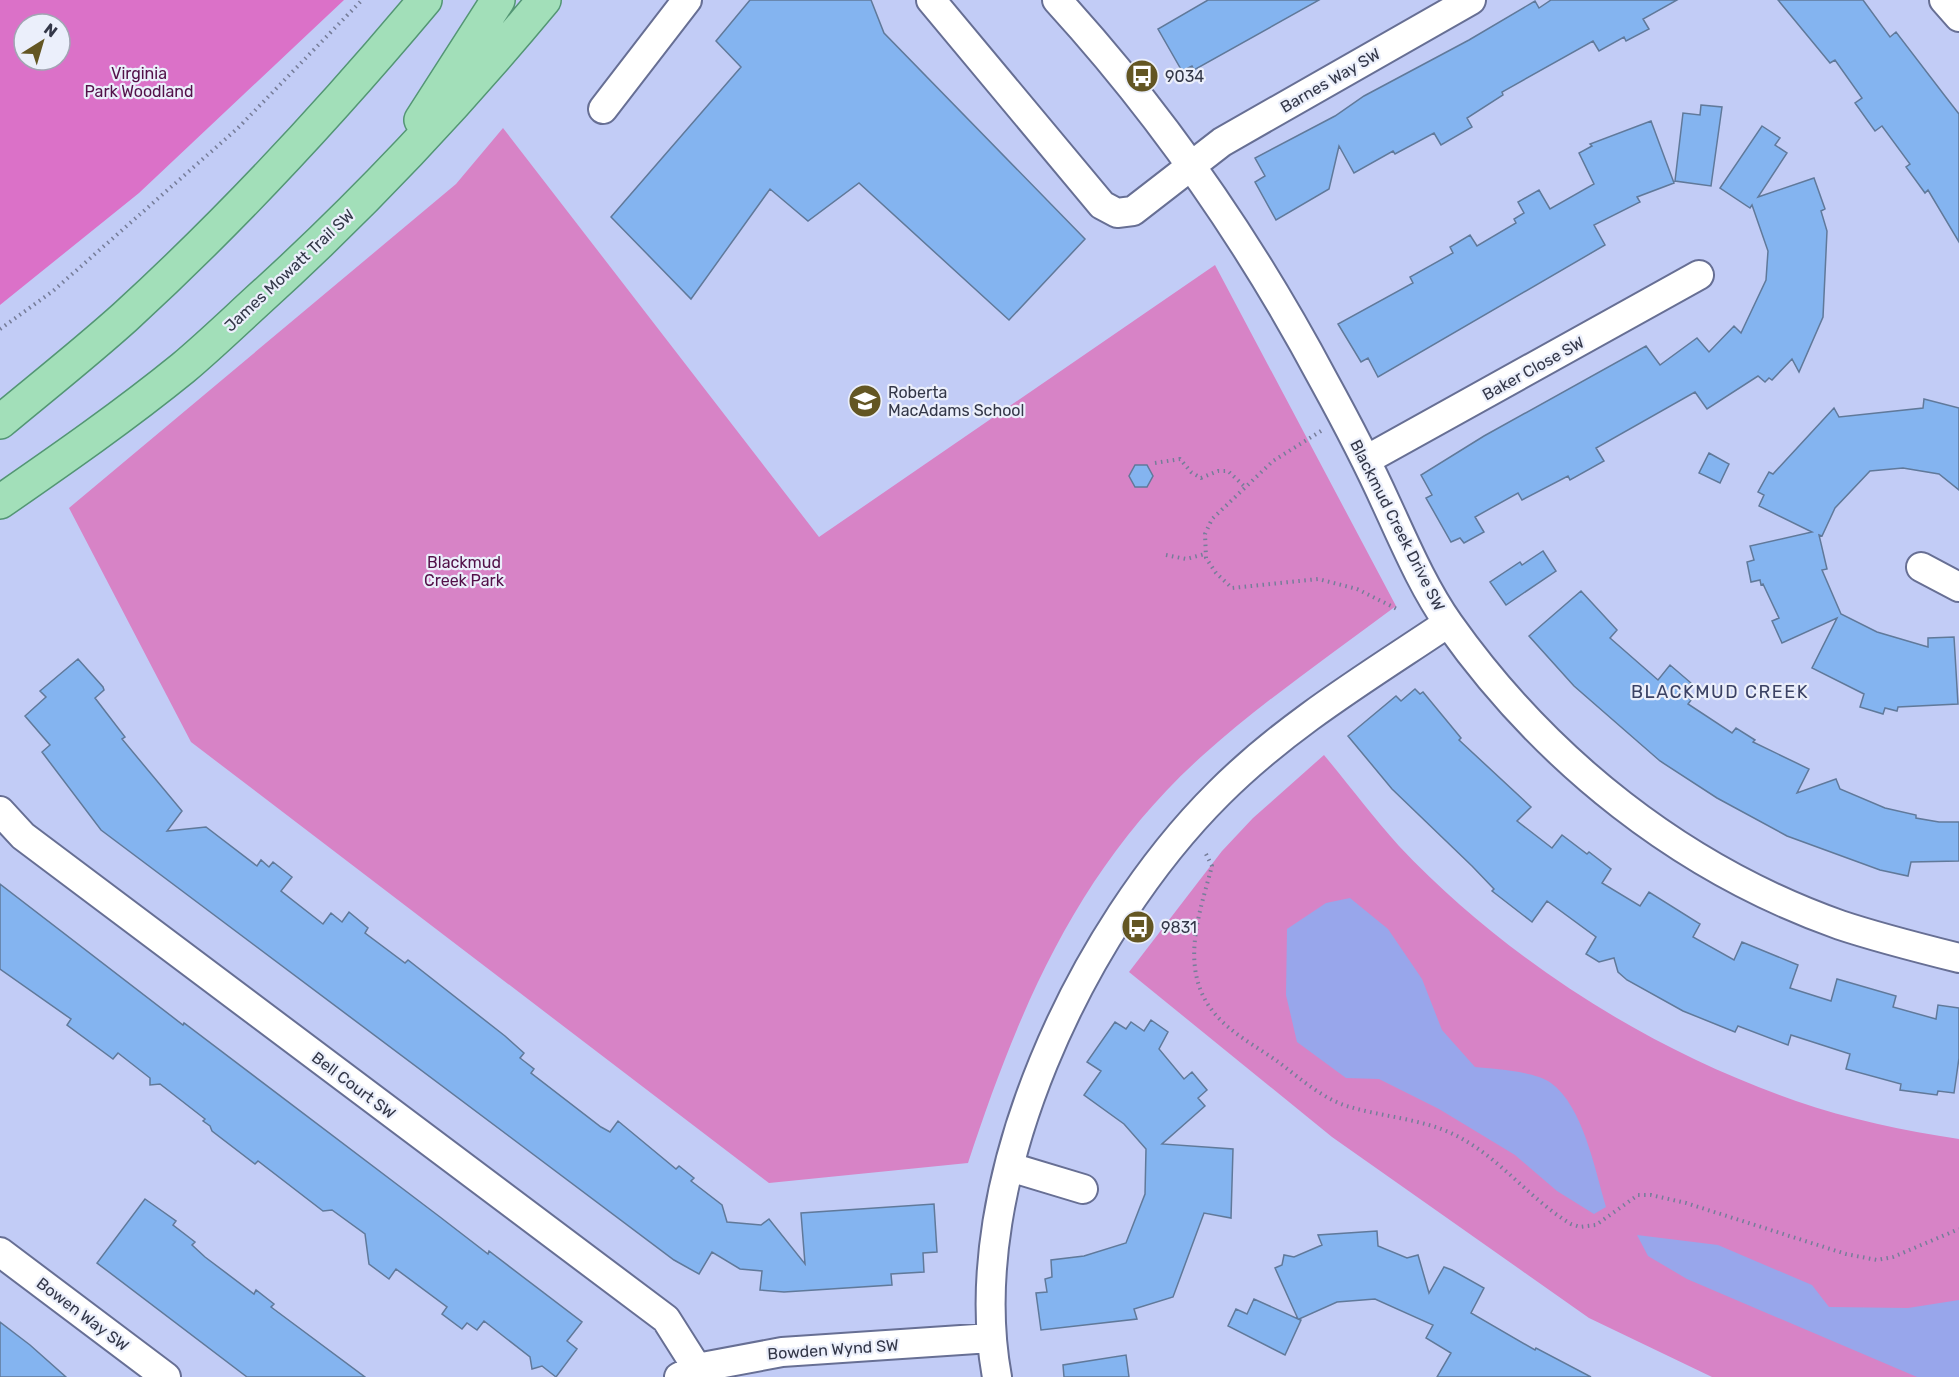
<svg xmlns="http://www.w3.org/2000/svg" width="1959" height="1377" font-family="Rubik,sans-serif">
<rect width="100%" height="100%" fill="#c2ccf6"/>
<path fill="#d783c6" d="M503,128L819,537L1215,265L1396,606C1331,655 1263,701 1202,756C1078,868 1019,1008 968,1163L769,1183L191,742L69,508L456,184Z
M1324,755C1349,785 1373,817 1399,846C1507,960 1647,1049 1796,1101C1848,1119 1905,1131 1959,1139V1377H1712L1589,1318L1332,1137L1129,972L1222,851L1253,818Z"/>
<path fill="#db71c8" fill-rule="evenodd" d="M0,0H344L139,193L0,305ZM24,24H60V60H24Z"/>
<path fill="#98a6eb" d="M1350,898L1388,929L1422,979L1442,1030L1475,1067C1495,1069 1534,1071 1551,1083C1583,1106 1595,1170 1606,1207L1594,1214L1557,1191L1515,1155L1439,1109L1379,1079L1346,1078L1297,1042L1286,995L1287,929L1326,903Z
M1637,1235L1718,1245L1812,1285L1829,1307L1908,1308L1959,1300V1377H1917L1687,1279L1648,1256Z"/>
<path fill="#84b4f0" stroke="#60799a" stroke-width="1.5" d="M750,0H871L884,33L1085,239L1009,320L859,183L808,221L770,189L691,299L611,217L741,67L716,41Z
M1208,0H1319L1194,70L1192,66L1182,71L1158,29Z
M1551,0H1677L1643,19L1649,29L1626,41L1624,37L1599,51L1593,41L1502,92L1503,95L1467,118L1472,127L1441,145L1434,133L1395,154L1393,151L1354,173L1339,146L1329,189L1276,220L1255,182L1265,176L1255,158L1335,116L1364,96L1469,40L1535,1L1539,8Z
M1778,0H1863L1890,37L1896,32L1945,96L1959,114V242L1928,190L1925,193L1906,167L1910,164L1882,126L1875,131L1855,103L1862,98L1835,60L1830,63Z
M1701,105L1722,107L1711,186L1675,181L1683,113L1700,115Z
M1651,121L1674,183L1637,197L1640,202L1594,225L1605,245L1378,377L1368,358L1361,362L1338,324L1413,283L1410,277L1453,253L1450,247L1470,235L1477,246L1516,223L1514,219L1524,213L1518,202L1539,190L1550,209L1594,184L1579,153L1592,146L1590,144Z
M1762,126L1780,138L1775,145L1787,153L1758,197L1814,178L1825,209L1821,211L1827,231L1823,317L1799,372L1792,359L1772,380L1769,378L1765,382L1758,376L1707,409L1695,392L1596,448L1604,461L1570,480L1568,476L1522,500L1518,493L1475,517L1484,532L1464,543L1460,538L1451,542L1426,498L1432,495L1421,475L1484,436L1646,346L1660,365L1697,338L1709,352L1734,326L1741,333L1766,280L1768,251L1752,205L1750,208L1720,188Z
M1924,399L1959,408V490L1939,474L1903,468L1870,471L1835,508L1822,536L1819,535L1827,569L1822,570L1841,614L1877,632L1928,647V638L1954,637L1958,704L1898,707L1897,711L1885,708L1883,714L1860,707L1864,694L1812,668L1837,618L1782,643L1772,621L1779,618L1763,584L1761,585L1760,580L1751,582L1747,562L1754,560L1750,546L1812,532L1759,506L1764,495L1758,492L1769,472L1773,474L1834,408L1839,417L1923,408Z
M1709,453L1729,464L1720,483L1699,473Z
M1135,465H1147L1153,476L1147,487H1135L1129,476Z
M1543,551L1556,571L1506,605L1490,582L1520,562L1522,565Z
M1581,591L1617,630L1610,638L1658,680L1670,665L1691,683L1683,693L1691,700L1688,704L1732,733L1736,728L1755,740L1753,742L1809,769L1797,793L1836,779L1840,789L1885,808L1916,815V818L1939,822H1959V861L1911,862L1908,876L1880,870L1787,836L1717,798L1660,761L1574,686L1529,636Z
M78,659L103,687L104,690L95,698L125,737L122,739L182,811L167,831L206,827L257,866L261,860L269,867L273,862L292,877L281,891L323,924L331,913L342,922L349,912L368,928L365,933L405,963L408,960L505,1036L524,1053L520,1058L534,1069L531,1073L601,1127L610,1132L618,1121L676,1169L679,1166L694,1178L691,1181L722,1205L727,1222L761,1225L769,1219L805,1264L801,1213L934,1204L937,1252L923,1253L924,1272L891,1274L892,1285L784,1292L760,1290L762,1271L740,1269L712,1252L699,1274L674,1260L101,830L42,752L50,745L25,716L46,697L40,691Z
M1415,689L1420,694L1423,692L1461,738L1459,740L1531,807L1517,821L1552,848L1562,835L1587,854L1589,852L1611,869L1602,883L1640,906L1649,892L1700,924L1693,937L1734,960L1742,942L1798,965L1790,988L1831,1001L1837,979L1896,996L1893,1007L1936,1019L1938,1005L1959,1008V1058L1954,1093L1938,1091L1937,1095L1900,1090L1901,1084L1846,1069L1850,1054L1791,1035L1788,1045L1738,1026L1735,1032L1683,1011L1627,980L1618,972L1614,958L1599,962L1586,954L1596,937L1547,901L1532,922L1492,891L1494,889L1472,866L1392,789L1348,736L1396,696L1401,701Z
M0,884L183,1025L184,1023L440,1217L488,1254L489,1251L582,1322L567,1341L577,1349L556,1377L542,1366L532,1369L530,1357L484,1321L477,1330L467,1323L462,1329L442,1314L447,1307L396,1269L389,1279L369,1264L365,1234L332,1210L323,1211L258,1161L255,1164L212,1131L210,1126L203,1121L205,1119L160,1084L150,1085V1078L118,1053L113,1059L67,1025L71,1019L0,969Z
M1151,1020L1168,1032L1159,1049L1184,1079L1192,1072L1207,1090L1198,1098L1205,1106L1162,1144L1233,1149L1231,1218L1204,1213L1173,1297L1134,1309L1137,1319L1041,1330L1036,1293L1047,1292L1045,1279L1052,1277L1051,1260L1084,1256L1126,1243L1145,1194L1146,1149L1124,1124L1084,1095L1101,1071L1087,1062L1115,1022L1126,1029L1131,1022L1144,1031Z
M145,1199L176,1221L173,1225L195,1242L192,1245L205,1257L254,1294L256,1290L274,1304L271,1307L365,1377H247L97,1263Z
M1377,1231L1378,1246L1407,1258L1418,1255L1429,1293L1444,1267L1452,1270L1484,1288L1471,1313L1535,1350L1536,1348L1591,1377H1437L1451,1353L1426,1338L1433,1325L1375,1299L1337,1302L1299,1319L1301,1320L1285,1355L1228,1326L1236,1309L1247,1314L1254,1299L1298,1319L1275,1268L1282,1265L1284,1255L1294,1257L1322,1245L1318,1235Z
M0,1322L30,1345L66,1377H0Z
M1126,1355L1129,1377H1064L1063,1365Z"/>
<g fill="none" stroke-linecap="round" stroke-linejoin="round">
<defs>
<path id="minor" d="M931,0L1102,205L1117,213L1133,211L1222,142L1471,0
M1057,0C1163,116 1250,242 1324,381C1346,421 1367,461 1386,503C1405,544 1423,587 1449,624C1546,761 1682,869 1840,925C1879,938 1919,948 1959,958
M1944,0L1959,17
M603,109L687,0
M1366,460L1699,275
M1921,567L1959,587
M0,811L23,836L666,1319L697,1368
M1010,1167L1083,1189
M0,1252L166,1377
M679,1377L697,1368L782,1352L991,1338
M997,1377C961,1182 1083,928 1219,793C1287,725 1369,676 1448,623"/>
<path id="major" d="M421,120L498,0
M0,422C42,387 85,353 125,317C232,219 332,111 425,0
M0,502C62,459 124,416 183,368C208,347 232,324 257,301C360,208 455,107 544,0"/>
</defs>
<use href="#minor" stroke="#676f94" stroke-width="32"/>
<use href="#major" stroke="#539674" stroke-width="36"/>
<path stroke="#767d99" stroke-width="4" stroke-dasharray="1.5 4.5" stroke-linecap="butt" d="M0,329L53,291L238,128L362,0
M1321,431L1273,461L1212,519L1205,534L1206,558L1216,573L1232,588L1318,579L1357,589L1399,610
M1155,463L1180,459L1191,472L1201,478L1218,471H1228L1245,487
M1166,555L1186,559L1205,554
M1206,854L1212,866C1199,915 1178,970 1215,1014C1231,1033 1257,1047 1277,1061C1300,1078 1322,1099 1350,1107C1384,1117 1423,1119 1455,1135C1501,1158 1529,1199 1571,1224L1580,1227L1596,1225L1638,1195H1651L1686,1203L1846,1254L1877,1260L1893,1257L1959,1229"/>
<use href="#minor" stroke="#fff" stroke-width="28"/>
<use href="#major" stroke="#a2dfb9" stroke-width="33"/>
</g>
<defs>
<symbol id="bus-disc" viewBox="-11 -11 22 22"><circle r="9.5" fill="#635623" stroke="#ebeffb"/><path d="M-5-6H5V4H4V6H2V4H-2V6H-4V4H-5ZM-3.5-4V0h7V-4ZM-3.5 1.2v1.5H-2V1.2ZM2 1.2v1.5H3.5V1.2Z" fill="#fff"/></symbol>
<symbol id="school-disc" viewBox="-11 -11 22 22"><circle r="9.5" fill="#635623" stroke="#ebeffb"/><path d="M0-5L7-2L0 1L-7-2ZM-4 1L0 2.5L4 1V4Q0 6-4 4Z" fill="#fff"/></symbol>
</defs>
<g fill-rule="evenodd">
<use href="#bus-disc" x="1123" y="57" width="38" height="38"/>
<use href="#school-disc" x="846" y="382" width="38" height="38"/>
<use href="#bus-disc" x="1119" y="908" width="38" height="38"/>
</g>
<g text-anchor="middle" stroke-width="4.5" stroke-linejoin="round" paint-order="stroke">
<g font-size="16" fill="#531049" stroke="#ebeffb">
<text x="139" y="79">Virginia<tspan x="139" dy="18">Park Woodland</tspan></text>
<text x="464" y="568">Blackmud<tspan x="464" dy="18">Creek Park</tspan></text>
</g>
<g font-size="16" fill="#333748" stroke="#ebeffb" text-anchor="start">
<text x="1165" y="82">9034</text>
<text x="888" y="398">Roberta<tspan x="888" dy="18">MacAdams School</tspan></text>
<text x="1161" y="933">9831</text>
</g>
<g font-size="16" fill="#333748" stroke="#ebeffb">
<text transform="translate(1330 80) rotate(-30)" y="6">Barnes Way SW</text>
<text transform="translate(289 270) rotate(-43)" y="6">James Mowatt Trail SW</text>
<text transform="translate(1533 368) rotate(-29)" y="6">Baker Close SW</text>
<text transform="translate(1398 525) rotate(63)" y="6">Blackmud Creek Drive SW</text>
<text transform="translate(354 1085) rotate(37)" y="6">Bell Court SW</text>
<text transform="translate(83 1314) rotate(37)" y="6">Bowen Way SW</text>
<text transform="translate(833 1349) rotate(-4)" y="6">Bowden Wynd SW</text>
</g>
<g font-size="18" letter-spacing="1.5" fill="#3b4264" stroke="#ebeffb">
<text x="1720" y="698">BLACKMUD CREEK</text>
</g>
</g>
<g transform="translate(42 42) rotate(37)"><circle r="28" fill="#ebeffb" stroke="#a1a5b3" stroke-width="1.5"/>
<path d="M0-4.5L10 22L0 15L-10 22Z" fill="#635623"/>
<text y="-9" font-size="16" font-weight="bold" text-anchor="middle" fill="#333748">N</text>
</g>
</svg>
